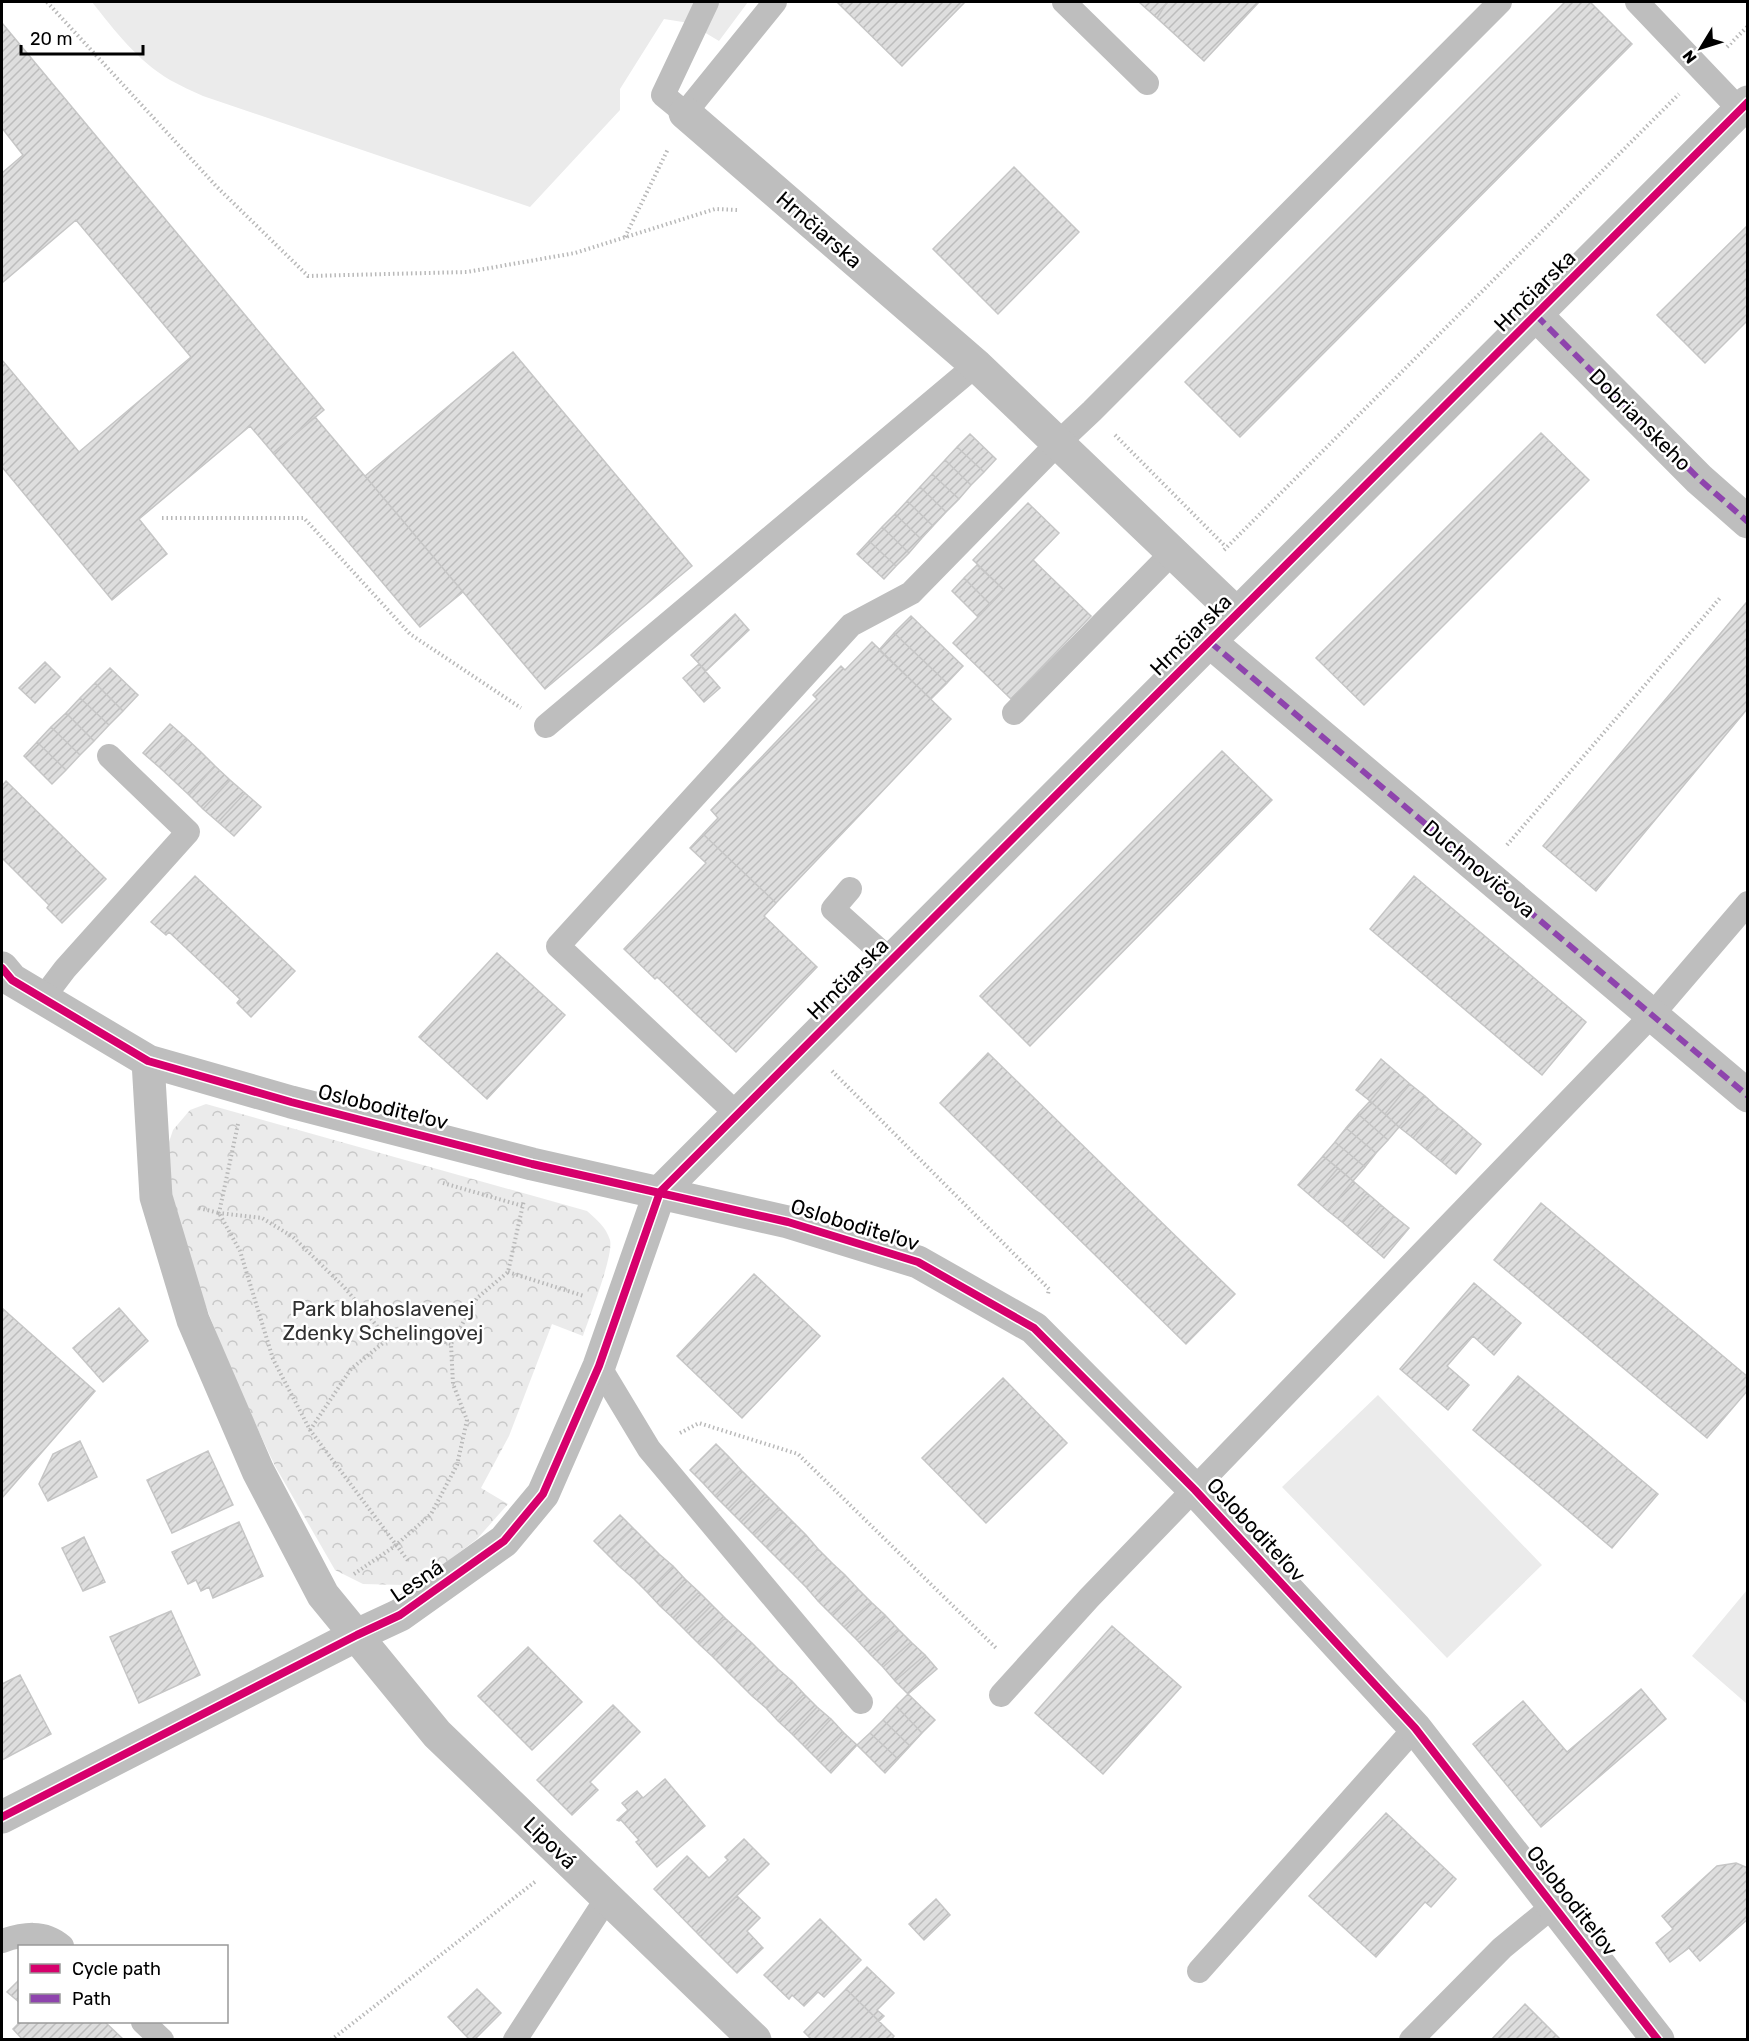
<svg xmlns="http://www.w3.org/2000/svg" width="1749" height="2041" font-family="Rubik,sans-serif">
<defs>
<pattern id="park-crowns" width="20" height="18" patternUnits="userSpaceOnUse" patternTransform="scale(1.5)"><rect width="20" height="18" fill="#ebebeb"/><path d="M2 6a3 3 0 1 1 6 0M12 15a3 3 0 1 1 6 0" fill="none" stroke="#c8c8c8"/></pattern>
<pattern id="building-hatch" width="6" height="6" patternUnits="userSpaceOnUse" patternTransform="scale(1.5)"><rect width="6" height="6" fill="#dedede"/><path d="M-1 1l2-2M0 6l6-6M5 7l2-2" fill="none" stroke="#bdbdbd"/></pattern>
</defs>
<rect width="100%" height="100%" fill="#fff"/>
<path fill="#ebebeb" d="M92,2H748L719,41L689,23L664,19L620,89V110L530,207L203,96C192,91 181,86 170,80C138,61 114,30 92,2Z
M1378,1395L1542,1565L1447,1658L1282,1487Z
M1747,1590V1704L1692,1656Z"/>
<path fill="url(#park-crowns)" d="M206,1104L587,1211C597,1220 606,1227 610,1240C614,1255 589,1318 583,1336L552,1324L509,1436L481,1488L508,1504L477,1539L440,1567L403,1585L363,1584L335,1570L275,1466L233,1376L186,1255L168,1189L165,1154L173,1130L190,1110Z"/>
<path fill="url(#building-hatch)" stroke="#c6c6c6" stroke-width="1.5" d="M837,2H965L902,66Z
M1139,2H1167L1157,18Z
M1167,2H1259L1204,61L1157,18Z
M1565,2H1590L1632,44L1240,437L1185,382Z
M2,23L324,410L273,453L250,426L139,519L167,554L112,600L2,467V360L79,452L191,357L76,220L2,283V173L23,155L2,128Z
M1014,167L1079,232L998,314L933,249Z
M1748,225V320L1705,363L1657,315Z
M513,352L692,566L545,689L365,476Z
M315,417L463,592L420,627L273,453Z
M1541,433L1589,480L1364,705L1316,658Z
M970,434L996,459L984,472L957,447Z
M957,447L984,472L971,485L945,460Z
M945,460L971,485L959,499L932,474Z
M932,474L959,499L946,512L920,487Z
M920,487L946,512L933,526L907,501Z
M907,501L933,526L921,539L895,514Z
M1028,503L1059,533L1033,560L1091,616L1011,699L953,643L1004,590L973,560Z
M895,514L921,539L909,553L882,527Z
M882,527L909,553L896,566L869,541Z
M869,541L896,566L884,579L857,554Z
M977,565L1004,590L990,604L964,578Z
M964,578L990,604L978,617L952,591Z
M1746,603L1748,604V708L1596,891L1543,846Z
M735,614L749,630L706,671L691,655Z
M911,616L963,666L947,683L894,633Z
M894,633L947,683L931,699L879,650Z
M872,642L951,719L776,903L703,834L718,818L711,810L817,699L813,695L841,666L845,670Z
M45,662L60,677L35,703L19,688Z
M699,664L720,688L704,702L683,678Z
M110,668L138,695L123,711L95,683Z
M95,683L123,711L109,725L80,698Z
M80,698L109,725L94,741L66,713Z
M66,713L94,741L80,755L51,727Z
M170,724L186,738L159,767L143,753Z
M51,727L80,755L66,770L37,742Z
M186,738L201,752L174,781L159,767Z
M37,742L66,770L52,784L24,756Z
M1222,751L1272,800L1030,1046L980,996Z
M201,752L215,766L189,795L174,781Z
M215,766L230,780L203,809L189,795Z
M230,780L245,793L218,822L203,809Z
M6,781L106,879L62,923L47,908L49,905L2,858V786Z
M245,793L261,807L234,836L218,822Z
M703,834L776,903L764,916L817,967L736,1052L657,977L655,979L624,949L706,863L690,848Z
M195,876L295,971L251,1017L237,1003L240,999L169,932L166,935L151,922Z
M1414,876L1586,1022L1542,1075L1370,929Z
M497,953L565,1015L487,1099L419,1037Z
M988,1053L1235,1294L1186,1344L940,1103Z
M1381,1059L1395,1071L1370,1101L1356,1090Z
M1395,1071L1410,1084L1385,1114L1370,1101Z
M1410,1084L1425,1096L1399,1127L1385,1114Z
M1425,1096L1438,1108L1413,1138L1399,1127Z
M1370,1101L1399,1127L1388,1140L1358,1114Z
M1438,1108L1453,1120L1427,1150L1413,1138Z
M1358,1114L1388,1140L1376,1153L1346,1128Z
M1453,1120L1467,1132L1442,1162L1427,1150Z
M1346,1128L1376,1153L1365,1167L1335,1142Z
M1467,1132L1481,1144L1456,1174L1442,1162Z
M1335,1142L1365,1167L1353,1181L1323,1156Z
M1323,1156L1338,1168L1313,1198L1298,1185Z
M1338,1168L1353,1181L1328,1211L1313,1198Z
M1353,1181L1367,1193L1342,1222L1328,1211Z
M1367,1193L1381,1205L1356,1234L1342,1222Z
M1541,1203L1748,1377V1390L1707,1438L1494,1260Z
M1381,1205L1394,1216L1370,1246L1356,1234Z
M1394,1216L1409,1228L1384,1258L1370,1246Z
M754,1274L820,1336L742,1418L677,1356Z
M1474,1283L1521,1323L1494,1355L1473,1336L1447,1366L1469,1385L1448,1410L1400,1369Z
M2,1308L95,1391L2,1498Z
M119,1308L148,1341L103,1382L73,1348Z
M1518,1376L1658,1494L1612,1548L1473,1430Z
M1003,1378L1067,1443L986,1523L922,1458Z
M80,1441L97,1477L48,1501L39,1484L53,1454Z
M716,1444L729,1457L703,1483L690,1470Z
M208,1451L233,1505L172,1533L147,1480Z
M729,1457L741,1470L715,1496L703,1483Z
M741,1470L754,1483L728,1509L715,1496Z
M754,1483L767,1496L741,1522L728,1509Z
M767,1496L780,1509L754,1535L741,1522Z
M780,1509L793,1522L767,1548L754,1535Z
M620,1515L633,1528L607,1554L594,1541Z
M239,1522L263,1576L213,1598L209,1587L201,1591L196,1580L188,1584L172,1552Z
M793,1522L806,1535L780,1561L767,1548Z
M633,1528L646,1541L620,1567L607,1554Z
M806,1535L818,1549L793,1574L780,1561Z
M84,1537L105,1582L83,1591L62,1548Z
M646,1541L659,1554L634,1579L620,1567Z
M818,1549L832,1563L806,1587L793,1574Z
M659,1554L673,1566L647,1592L634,1579Z
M832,1563L845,1575L818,1601L806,1587Z
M673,1566L685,1579L660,1606L647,1592Z
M845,1575L858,1589L831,1614L818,1601Z
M685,1579L699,1592L673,1618L660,1606Z
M858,1589L871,1602L844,1627L831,1614Z
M699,1592L712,1605L686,1631L673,1618Z
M871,1602L885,1615L857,1640L844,1627Z
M712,1605L725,1618L699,1644L686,1631Z
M171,1611L200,1675L139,1703L110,1637Z
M885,1615L898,1629L870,1654L857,1640Z
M725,1618L738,1630L713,1657L699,1644Z
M1112,1626L1181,1687L1103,1774L1035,1713Z
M898,1629L911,1642L883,1667L870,1654Z
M738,1630L752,1643L726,1670L713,1657Z
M911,1642L925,1655L895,1681L883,1667Z
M752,1643L765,1656L738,1682L726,1670Z
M528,1647L582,1702L532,1750L478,1696Z
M925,1655L937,1669L908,1694L895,1681Z
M765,1656L778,1669L752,1696L739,1683Z
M778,1669L792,1681L766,1708L752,1696Z
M20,1675L51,1734L2,1760V1684Z
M792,1681L804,1694L778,1721L766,1708Z
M1641,1689L1666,1719L1541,1827L1473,1744L1523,1701L1567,1752Z
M804,1694L817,1707L792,1734L778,1721Z
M908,1694L935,1720L922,1733L896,1706Z
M613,1705L640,1732L590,1782L598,1790L572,1815L537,1780Z
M896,1706L922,1733L910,1746L883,1720Z
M817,1707L831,1719L805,1747L792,1734Z
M831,1719L844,1733L818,1760L805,1747Z
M883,1720L910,1746L898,1759L870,1733Z
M844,1733L857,1745L831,1773L818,1760Z
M870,1733L898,1759L885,1773L857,1745Z
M665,1779L705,1826L657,1867L636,1842L639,1840L621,1820L619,1821L617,1820L628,1810L622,1803L637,1791L643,1798Z
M1386,1813L1456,1879L1431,1907L1425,1902L1376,1957L1309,1896Z
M744,1839L769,1864L698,1934L654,1889L687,1856L709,1878L728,1860L725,1857Z
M1736,1863L1748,1868V1919L1700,1961L1689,1948L1670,1962L1656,1943L1673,1929L1662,1916L1717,1866Z
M737,1896L760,1918L747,1931L763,1948L737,1973L698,1934Z
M936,1899L950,1915L924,1940L909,1924Z
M820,1919L861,1960L824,1997L818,1992L804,2006L792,1995L789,1999L764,1975Z
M867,1967L894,1993L877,2010L884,2016L879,2021L846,1989Z
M20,1979V2003L7,1992Z
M477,1989L501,2013L474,2040H470L448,2017Z
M846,1989L894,2036L891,2040H812L804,2032Z
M1525,2004L1561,2040H1491Z
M20,2022H105L124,2040H23L13,2029Z"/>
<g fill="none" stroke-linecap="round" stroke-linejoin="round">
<path stroke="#b9b9b9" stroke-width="4" stroke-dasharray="1.5 3" stroke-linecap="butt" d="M47,2L217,187L308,276L467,272L575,253L715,209L738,210
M1727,47L1748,26
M625,237L668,149
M1115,435L1226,547
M162,518H304L410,634L521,708
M1224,550L1679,94
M1507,845L1720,598
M832,1071L1049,1289L1048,1294
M238,1124L219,1213L262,1218L293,1237L344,1287L388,1339
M443,1183L523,1206
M199,1208L219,1213L240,1251L273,1359L310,1430L409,1562
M508,1272L584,1296
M310,1430L351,1369L388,1339L420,1333L451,1344
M680,1433L699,1423L798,1454L997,1649
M354,1574L395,1546L431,1514L457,1465L467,1420L453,1384L451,1344L477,1298L508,1272L524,1200
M331,2040L536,1881"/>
<path stroke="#bebebe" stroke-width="24" d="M707,2L663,95L685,113L775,2
M1064,2L1147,83
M1637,2L1740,110
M1014,713L1173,552
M546,726L976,365
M850,889L833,909L891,961
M43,998L65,969L188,832L109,756
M738,1115L558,946L851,625L911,593L1058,443L1092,411L1500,2
M599,1366L649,1449L861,1702
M1001,1695L1089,1598L1652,1015L1748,903
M2,1941C23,1934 44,1930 62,1946
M1199,1971L1415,1728
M143,2022L162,2040
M515,2040L607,1898
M1411,2040L1502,1948L1552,1907"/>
<path stroke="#bebebe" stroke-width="33" d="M685,113L976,365L1237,614
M1536,315L1699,479L1748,522
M1210,642L1748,1096
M2,968L12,980L148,1061L291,1102L532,1164L788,1222L918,1262L1034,1328L1195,1490L1415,1728L1658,2040
M148,1061L156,1197L193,1320L258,1471L323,1595L437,1734L755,2040
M2,1817L357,1635L400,1615L504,1541L543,1494L599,1366L660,1192L1748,102"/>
<path stroke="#8e44ad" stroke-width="6" stroke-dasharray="12 6" stroke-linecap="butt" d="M1536,315L1699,479L1748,522
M1210,642L1748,1096"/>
<defs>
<path id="cycleway" d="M2,968L12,980L148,1061L291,1102L532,1164L788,1222L918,1262L1034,1328L1195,1490L1415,1728L1658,2040
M2,1817L357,1635L400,1615L504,1541L543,1494L599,1366L660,1192L1748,102"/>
</defs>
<use href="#cycleway" stroke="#fff" stroke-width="11"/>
<use href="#cycleway" stroke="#d6006c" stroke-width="8"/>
</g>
<g text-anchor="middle" stroke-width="5" stroke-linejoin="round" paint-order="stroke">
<g font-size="21" fill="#000" stroke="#fff">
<text transform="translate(819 230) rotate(41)" y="7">Hrnčiarska</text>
<text transform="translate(1535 291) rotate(-45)" y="7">Hrnčiarska</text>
<text transform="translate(1640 420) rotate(45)" y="7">Dobrianskeho</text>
<text transform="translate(1191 635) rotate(-45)" y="7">Hrnčiarska</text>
<text transform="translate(1479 869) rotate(40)" y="7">Duchnovičova</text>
<text transform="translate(848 979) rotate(-45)" y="7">Hrnčiarska</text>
<text transform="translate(383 1107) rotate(14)" y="7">Osloboditeľov</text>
<text transform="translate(855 1225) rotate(17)" y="7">Osloboditeľov</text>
<text transform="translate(1256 1530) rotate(47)" y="7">Osloboditeľov</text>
<text transform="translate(417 1581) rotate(-34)" y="7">Lesná</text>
<text transform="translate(550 1843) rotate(44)" y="7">Lipová</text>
<text transform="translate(1572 1901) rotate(52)" y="7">Osloboditeľov</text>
</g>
<g font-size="21" fill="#313131" stroke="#fff">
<text x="383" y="1316">Park blahoslavenej<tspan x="383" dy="24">Zdenky Schelingovej</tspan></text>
</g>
</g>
<rect width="1749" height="2041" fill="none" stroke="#000000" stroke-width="6"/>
<rect x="18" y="1945" width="210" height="78" fill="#ffffff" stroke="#999999" stroke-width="1.5"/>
<rect x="30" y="1964" width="30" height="9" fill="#d6006c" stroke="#999999" stroke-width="1.5"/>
<text x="72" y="1975" font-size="18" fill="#000000">Cycle path</text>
<rect x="30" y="1994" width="30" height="9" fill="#8e44ad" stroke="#999999" stroke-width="1.5"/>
<text x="72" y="2005" font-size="18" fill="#000000">Path</text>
<g transform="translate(1701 48) rotate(232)" stroke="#ffffff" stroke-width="4.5" paint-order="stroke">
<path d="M0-4.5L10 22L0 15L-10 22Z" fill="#000000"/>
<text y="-9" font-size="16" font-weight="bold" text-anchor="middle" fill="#000000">N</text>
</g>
<path d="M21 45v9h122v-9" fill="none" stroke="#000000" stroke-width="3"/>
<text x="30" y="45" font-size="18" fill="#000000" stroke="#ffffff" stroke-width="4.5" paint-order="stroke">20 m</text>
</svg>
